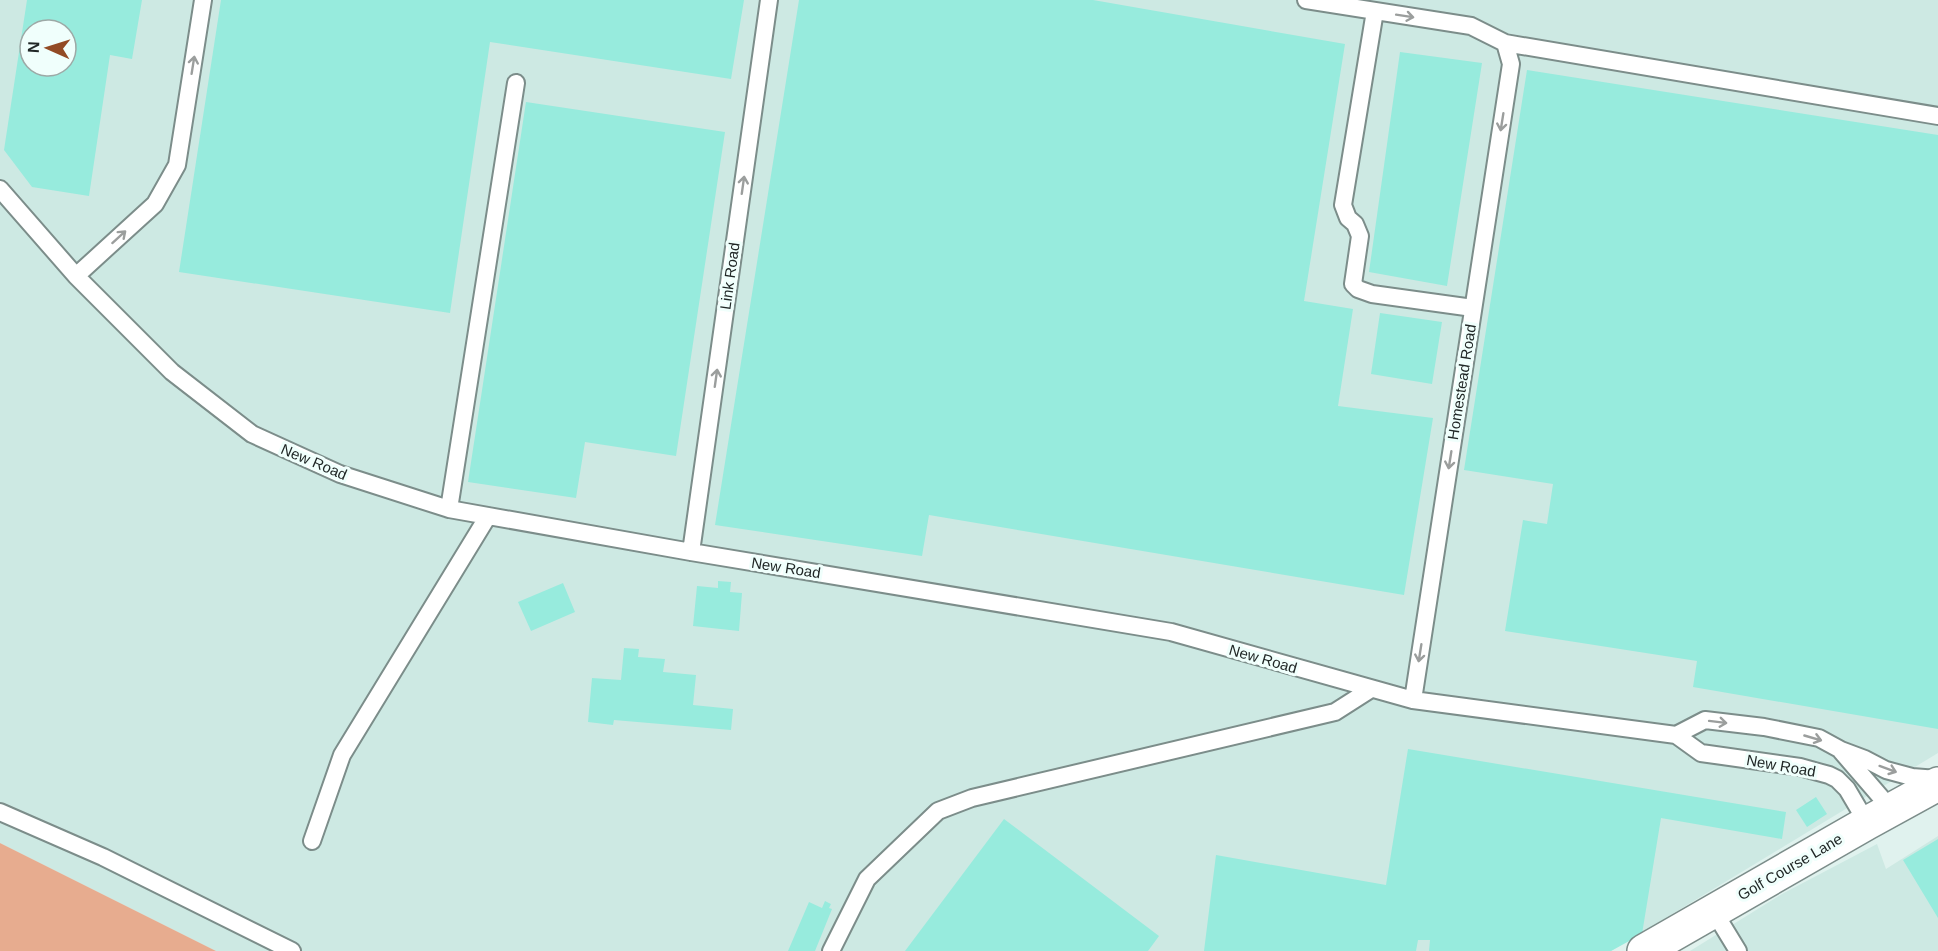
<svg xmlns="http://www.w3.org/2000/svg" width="1938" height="951" font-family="Arial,sans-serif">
<rect width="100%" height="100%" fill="#e0f2ee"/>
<path fill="#cde9e3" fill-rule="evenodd" d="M0,0H1938V753L1611,951H216L0,843ZM30,30H66V66H30Z
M1938,836V951H1690L1782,894L1877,844L1886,869Z"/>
<path fill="#e7ac8f" d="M0,843L216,951H0Z"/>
<path fill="#97ebdd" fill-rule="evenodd" d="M27,0H142L132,59L110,55L89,196L32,187L4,150ZM30,30H66V66H30Z
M221,0H744L731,79L490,42L450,313L179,272Z
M799,0H1093L1345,44L1304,301L1353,309L1338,406L1433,418L1404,595L929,515L922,556L715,525Z
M1400,52L1482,63L1447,286L1369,272Z
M1527,70L1938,135V729L1693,687L1697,661L1505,631L1523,520L1547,524L1553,484L1464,470Z
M526,102L725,132L676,456L585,442L576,498L468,482Z
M1380,313L1442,322L1432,384L1371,374Z
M718,581L731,582L730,592L742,593L739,631L693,626L697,586L718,588Z
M563,583L575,612L531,631L518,602Z
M624,648L639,649L638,657L665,659L663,672L696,675L693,705L733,709L731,730L614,720L613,725L588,722L592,678L621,680Z
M1408,749L1786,812L1782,839L1661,818L1642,934L1611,951H1429L1430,940H1418L1416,951H1204L1216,855L1386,885Z
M1816,797L1827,814L1807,827L1796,810Z
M1004,819L1159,936L1148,951H905Z
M1938,839V918L1903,860Z
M825,901L831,904L829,908L832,909L815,951H788L809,902L822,908Z"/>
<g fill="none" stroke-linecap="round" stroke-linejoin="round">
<defs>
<path id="service" d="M1306,0L1471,26L1505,43L1511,64L1413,700
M1375,11L1343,205L1348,218L1355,224L1360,236L1353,284L1358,289L1372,294L1473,308
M1505,43L1938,116
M0,189L76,276L172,372L252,434L340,474L449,509L691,552L1171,632L1413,700L1676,735L1701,753L1800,767L1829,775L1837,779L1847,789L1867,823
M76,276L155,204L177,165L203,0
M449,509L516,83
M691,552L769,0
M1676,735L1705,720L1764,727L1819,738L1841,750L1865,759L1886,770L1912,777L1938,779
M1841,751L1891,809
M0,812L103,857L292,951
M312,841L342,755L488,516
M1713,910L1738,951
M831,951L867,879L938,811L972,798L1335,712L1371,689"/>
<path id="minor" d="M1644,951L1867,823L1938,784"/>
</defs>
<use href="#service" stroke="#7c8d8a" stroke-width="20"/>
<use href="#minor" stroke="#7c8d8a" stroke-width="36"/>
<use href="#service" stroke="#fff" stroke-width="16"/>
<use href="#minor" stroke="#fff" stroke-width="33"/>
</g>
<defs><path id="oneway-shaft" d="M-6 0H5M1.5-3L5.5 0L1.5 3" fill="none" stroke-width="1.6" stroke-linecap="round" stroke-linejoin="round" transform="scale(1.5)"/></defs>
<g stroke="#9b9e9d">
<use href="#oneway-shaft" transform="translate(1405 16) rotate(9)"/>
<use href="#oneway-shaft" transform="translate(193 65) rotate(-81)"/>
<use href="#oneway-shaft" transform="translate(1502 122) rotate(99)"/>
<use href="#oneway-shaft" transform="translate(743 185) rotate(-82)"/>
<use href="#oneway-shaft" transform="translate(119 237) rotate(-42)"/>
<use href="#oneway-shaft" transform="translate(716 378) rotate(-82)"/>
<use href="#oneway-shaft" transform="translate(1450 460) rotate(99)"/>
<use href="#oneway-shaft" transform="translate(1420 653) rotate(99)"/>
<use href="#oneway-shaft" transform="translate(1718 722) rotate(7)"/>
<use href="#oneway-shaft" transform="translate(1813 738) rotate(16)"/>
<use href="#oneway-shaft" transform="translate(1888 769) rotate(20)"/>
</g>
<g text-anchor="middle" stroke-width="6" stroke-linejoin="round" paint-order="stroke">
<g font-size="15" fill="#202726" stroke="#f0fffc">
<text transform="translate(730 276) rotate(-82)" y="5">Link Road</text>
<text transform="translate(1462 382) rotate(-81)" y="5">Homestead Road</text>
<text transform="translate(314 462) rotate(23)" y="5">New Road</text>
<text transform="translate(786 568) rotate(9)" y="5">New Road</text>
<text transform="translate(1263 659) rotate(16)" y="5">New Road</text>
<text transform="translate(1781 766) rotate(10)" y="5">New Road</text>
<text transform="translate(1790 867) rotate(-30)" y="5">Golf Course Lane</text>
</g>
</g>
<g transform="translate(48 48) rotate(273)"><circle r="28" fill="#f0fffc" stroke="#9da9a6" stroke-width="1.5"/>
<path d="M0-4.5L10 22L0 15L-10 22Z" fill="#924b25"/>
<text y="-9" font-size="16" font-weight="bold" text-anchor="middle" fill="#202726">N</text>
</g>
</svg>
